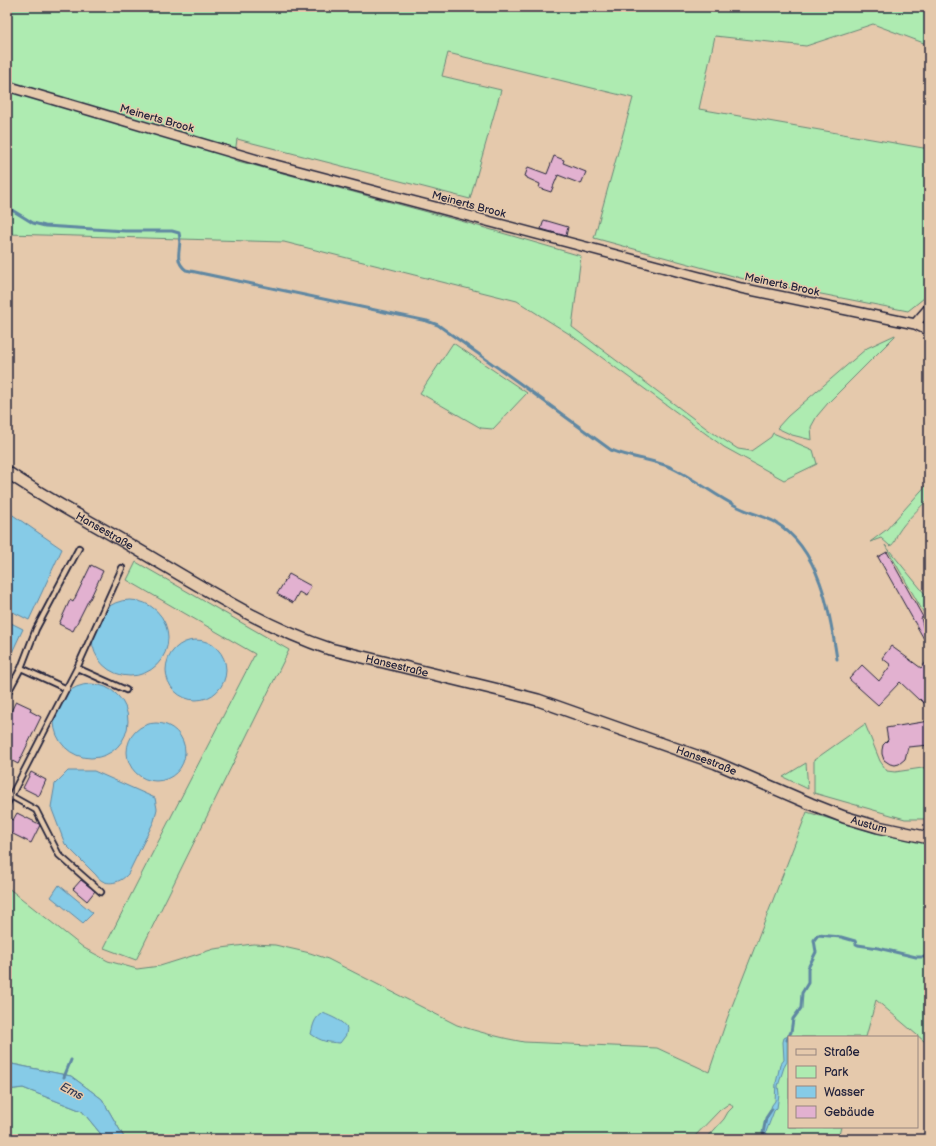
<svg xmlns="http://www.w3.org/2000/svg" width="936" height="1146" font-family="'Balsamiq Sans',sans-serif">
<rect width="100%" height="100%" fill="#e5c9ac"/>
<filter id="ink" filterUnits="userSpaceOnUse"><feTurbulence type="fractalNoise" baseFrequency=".025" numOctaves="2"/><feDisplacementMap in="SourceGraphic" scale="8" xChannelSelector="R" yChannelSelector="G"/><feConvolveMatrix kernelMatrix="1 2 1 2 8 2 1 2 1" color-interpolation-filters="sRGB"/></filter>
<g filter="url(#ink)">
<path fill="#aeebb1" stroke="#688676" d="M7,7H929V45L873,24L806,46L715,36L699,109L929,149V294L908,311L744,279L594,238L633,98L448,53L442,76L501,90L470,199L237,139L234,160L461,221L581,256L572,327L710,431L738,449L751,451L771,437L773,433L813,450L817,464L784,480L724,447L571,335L517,301L284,242L8,234L7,235Z
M895,335V336L828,403L817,416L811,427L812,440L792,435L777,428L788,416L867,348Z
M453,343L527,393L493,429L481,428L420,393Z
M929,482V498C919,509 906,520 898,533C895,538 896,543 890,546L881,538L870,542L886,530Z
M885,545L929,599V622Z
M136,562L289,650L136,960L104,948L138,881L255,654L127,580Z
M865,724L880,761L887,771L895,772L929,767V826H926V819H905L814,793V760Z
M806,763L808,789L783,777Z
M807,812L873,832L929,844V1042L924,1041L876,1000L866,1037H789V1127H841L838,1139H706L724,1119L728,1112L733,1107L730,1103L720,1110L692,1139H125L102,1099L71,1076L7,1063V887L84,948L108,961L137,969L160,966L214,949L253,944L275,945L310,953L328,959L457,1025C479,1032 501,1038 524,1042L657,1048L709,1072L727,1019Z
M23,1088L82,1111L100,1133L102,1139H7V1090Z"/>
<path fill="#86cbe7" stroke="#5e87a2" d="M7,511L62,549L29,620L7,609Z
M92 638a38 38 0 1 1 76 0a38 38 0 1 1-76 0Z
M7,621L23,629L7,663Z
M166 670a30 30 0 1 1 60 0a30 30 0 1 1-60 0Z
M54 721a37 37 0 1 1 74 0a37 37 0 1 1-74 0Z
M127 752a29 29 0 1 1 58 0a29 29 0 1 1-58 0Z
M68,771H94L155,798L157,809L154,821L128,874C119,884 104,887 96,875L65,844L51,807L55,784Z
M59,885L93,913L83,923L51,897Z
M323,1013C332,1017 341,1020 347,1028L346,1035L340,1043C327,1042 322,1042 311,1034C313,1026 314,1017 323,1013Z
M788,1036L789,1037L787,1040V1062L784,1067L778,1086L779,1094L777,1108L774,1111L766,1132L768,1136L775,1138L776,1139H765L763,1133L765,1124L772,1105L775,1101L776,1083L780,1065L784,1060L783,1042L784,1038Z
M7,1063L71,1076L102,1099L125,1139H102L100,1133L82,1111L23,1088L7,1090Z"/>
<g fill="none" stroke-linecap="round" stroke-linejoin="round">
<path stroke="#5e87a2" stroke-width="3" d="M7,207L33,223L45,226L125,231H172L179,233C183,247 172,260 186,270L427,321L438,325L522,385L611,450C630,458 651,459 670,467C694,478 715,496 738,507C750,513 763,516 775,522C820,549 830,612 837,659
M787,1040L791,1032L793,1019L801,1008L802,993L808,983V968L816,952L814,940L818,935L841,937L855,941L856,944L858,945L878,948L916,957H929
M64,1077L71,1060
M768,1139L766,1138L763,1133L766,1118L772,1109"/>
</g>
<path fill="#e2b1d0" stroke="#22223b" d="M554,156L564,160L563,163L586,172L581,184L558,175L551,192L539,188L540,184L527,178V177L525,176L528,167L547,174Z
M544,220L568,227L566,236L541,229Z
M887,552L923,617L921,618L926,638L924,639L878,557Z
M91,565L103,571L90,599H89L73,631L59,624L70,600L73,602Z
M289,574L311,586L306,596L299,592L293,603L277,594Z
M891,646L921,668L929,659V708L920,699L919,700L900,682L878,705L849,679L862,665L879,681L891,665L882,658Z
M16,701L31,708L30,711L41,717L18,764L7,758V720Z
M929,721V745L908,747L905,759L899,764L895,765L890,764L884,760L882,754V750L883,745L888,740L886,728Z
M31,772L46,780L39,796L23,788Z
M17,813L39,824L40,825L31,843L7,831V818L13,820Z
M81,880L95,891L87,901L73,889Z"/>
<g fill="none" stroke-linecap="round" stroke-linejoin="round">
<defs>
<path id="service" d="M21,668L67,689
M77,668L126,690
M7,694L21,668L36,629L79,548
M11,796L36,810L59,855L101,892
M7,804L77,668L122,568"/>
<path id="minor" d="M7,86L268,163L741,288L915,324L929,331
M915,324L929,308"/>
<g id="tertiary">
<path id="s1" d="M7,472C48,500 93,523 135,548C197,584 261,626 330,649L507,692L538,700L716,763L811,804L844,817L878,827L929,838"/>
</g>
</defs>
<use href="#service" stroke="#22223b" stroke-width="8"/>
<use href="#minor" stroke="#22223b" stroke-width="12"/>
<use href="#tertiary" stroke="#22223b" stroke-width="14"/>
<use href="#service" stroke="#e5c9ac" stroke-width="4.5"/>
<use href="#minor" stroke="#e5c9ac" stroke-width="9"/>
<use href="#tertiary" stroke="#e5c9ac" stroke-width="11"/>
</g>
</g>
<g text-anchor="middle" stroke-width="3" stroke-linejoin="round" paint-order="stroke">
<g font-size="11" fill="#22223b" stroke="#e5c9ac">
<text transform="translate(157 118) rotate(16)" y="4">Meinerts Brook</text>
<text transform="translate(469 204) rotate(15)" y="4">Meinerts Brook</text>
<text transform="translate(782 284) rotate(12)" y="4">Meinerts Brook</text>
<text dy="4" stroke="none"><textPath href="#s1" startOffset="114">Hansestraße</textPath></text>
<text dy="4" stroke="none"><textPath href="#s1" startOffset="438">Hansestraße</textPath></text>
<text dy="4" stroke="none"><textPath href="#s1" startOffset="762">Hansestraße</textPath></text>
<text dy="4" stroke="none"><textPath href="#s1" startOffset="937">Austum</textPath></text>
</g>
<g font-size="12" font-style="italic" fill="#313b55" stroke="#e5c9ac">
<text transform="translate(72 1091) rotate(28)" y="4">Ems</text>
</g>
</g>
<rect width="936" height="1146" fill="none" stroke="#e5c9ac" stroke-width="24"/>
<rect x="12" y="12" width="912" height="1122" fill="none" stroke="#22223b" stroke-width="1.5" filter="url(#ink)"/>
<rect x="788" y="1036" width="130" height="92" fill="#e5c9ac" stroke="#97867f"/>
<rect x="796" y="1049" width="20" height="6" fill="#e5c9ac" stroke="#97867f"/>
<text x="824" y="1056" font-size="12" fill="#22223b">Straße</text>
<rect x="796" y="1066" width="20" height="12" fill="#aeebb1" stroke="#97867f"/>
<text x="824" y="1076" font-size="12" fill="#22223b">Park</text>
<rect x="796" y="1086" width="20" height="12" fill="#86cbe7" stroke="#97867f"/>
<text x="824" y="1096" font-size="12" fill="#22223b">Wasser</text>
<rect x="796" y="1106" width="20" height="12" fill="#e2b1d0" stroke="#97867f"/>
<text x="824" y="1116" font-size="12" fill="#22223b">Gebäude</text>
</svg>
